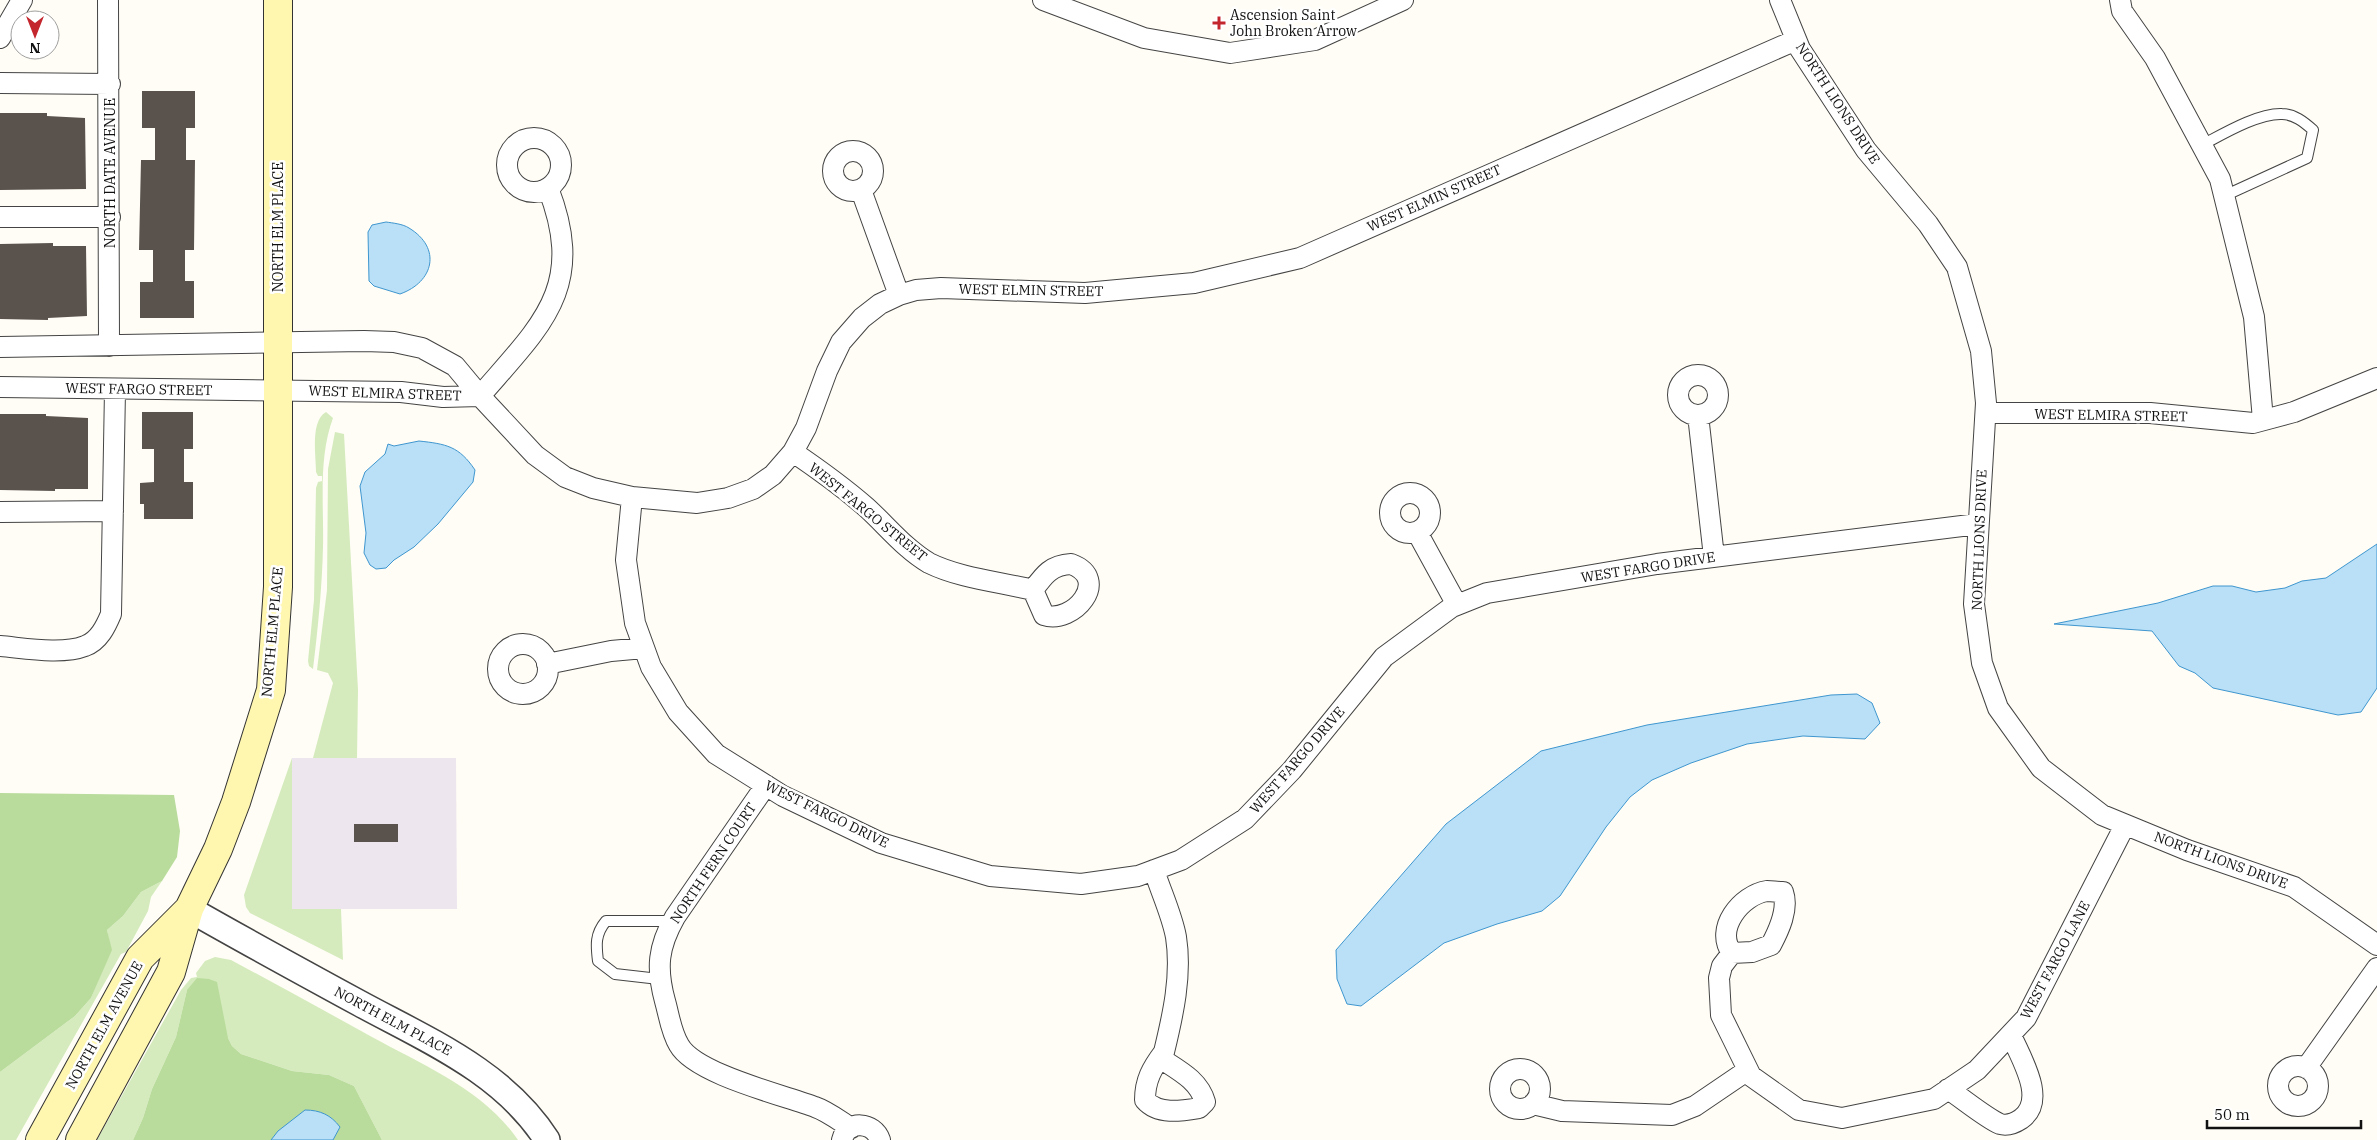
<svg xmlns="http://www.w3.org/2000/svg" width="2377" height="1140" font-family="'IBM Plex Serif',serif">
<rect width="100%" height="100%" fill="#fffdf5"/>
<path fill="#eee6ef" d="M292,758H456L457,909H292Z"/>
<path fill="#d5ebbd" d="M326,412L333,418C318,459 324,504 323,547C322,588 318,628 313,669L309,666L308,661L314,600L316,488L318,482L322,481V476H318L316,472C316,456 310,421 326,412Z
M335,432L344,434L358,690L357,758H313L333,683L328,673L317,670L327,590L328,469Z
M292,758V909H341L343,960L250,913L246,907L244,895Z
M162,881L151,897L148,911L126,952L121,954L16,1140H0V1072L75,1016L91,998L111,950L107,930L123,916L141,892Z
M215,957L231,960C278,985 325,1011 372,1037C423,1065 484,1090 518,1140H382L354,1086L329,1075L292,1071L241,1054L232,1046L228,1038L187,990L176,1037L152,1089L143,1118L133,1140H97L181,990L191,978L197,977L196,973L205,961Z"/>
<path fill="#b9dc9c" d="M0,793L174,795L180,831L177,857L162,881L141,892L123,916L107,930L112,950L91,998L75,1016L0,1072Z
M197,978L209,979L217,982L228,1038L232,1046L241,1054L292,1071L329,1075L354,1086L382,1140H133L143,1118L152,1089L176,1037L187,990Z"/>
<path fill="#b9e0f7" stroke="#3f96cf" d="M386,222C393,223 403,224 409,228C442,248 434,282 400,294L374,286L369,281L368,232L372,225Z
M419,441C446,444 459,446 475,470L473,482L438,524L414,547L394,560L386,568L376,569L370,565L364,553L366,533L360,486L365,472L385,454L388,444L394,446Z
M2377,544V688L2361,712L2338,715L2213,688L2195,673L2179,666L2152,631L2054,624L2158,603L2213,586H2232L2256,592L2285,588L2302,581L2326,578Z
M1857,694L1872,703L1880,723L1865,739L1803,736L1747,744L1691,763L1652,780L1630,797L1606,827L1560,896L1542,911L1497,924L1444,943L1361,1006L1347,1004L1337,979L1336,950L1446,824L1541,751L1647,725L1831,695Z
M305,1110C320,1110 331,1115 340,1127L333,1140H271L278,1131Z"/>
<path fill="#5a524d" d="M142,91H195V128H186V160H195L194,250H185V281H194V318H140V282H153V250H139L141,160H155V128H142Z
M0,113H47V116L85,118L86,189L0,190Z
M53,243V246H86L87,316L48,318V320L0,319V244Z
M142,412H193V449H184V482H193V519H144V504H140V483L154,482V449H142Z
M0,414H46V416L88,418V489H55V491L0,490Z
M354,824H398V842H354Z"/>
<g fill="none" stroke-linecap="round" stroke-linejoin="round">
<defs>
<path id="service" d="M2202,145C2223,134 2258,113 2282,114C2294,114 2304,122 2313,130L2307,158L2224,196
M659,979L615,974L598,961C596,945 595,934 606,921H672"/>
<path id="minor" d="M108,0L109,346
M1043,0L1144,38L1230,53L1315,40L1403,0
M1780,0L1800,49L1866,150L1928,224L1957,267L1981,351L1986,403L1974,604L1982,663L1998,708L2041,768L2102,815L2187,850L2294,887L2377,945
M2120,0L2122,11L2155,58L2220,179L2254,317L2263,420
M0,38L22,0
M0,83L110,84
M507 165a27 27 0 1 1 54 0a27 27 0 1 1-54 0Z
M833 171a20 20 0 1 1 40 0a20 20 0 1 1-40 0Z
M861,190L899,295
M0,217H110
M0,347L364,341L394,342L422,348L455,366L480,396L535,455L565,477L593,488L632,497L697,503L728,498L753,489L773,475L793,452L806,428L827,371L841,342L862,318L880,304L899,295L916,290L941,288L1085,293L1194,283L1300,258L1796,40
M1678 395a20 20 0 1 1 40 0a20 20 0 1 1-40 0Z
M0,387L401,392L443,397L480,396
M480,396C541,325 587,288 548,188
M1986,413H2150L2253,423L2294,412L2377,378
M1698,415L1714,557
M793,452C818,469 843,487 866,507C887,526 905,549 929,563C959,578 1000,582 1033,590
M1390 513a20 20 0 1 1 40 0a20 20 0 1 1-40 0Z
M632,497L626,560L635,623L651,667L678,712L716,754L783,796L881,843L990,876L1081,884L1138,876L1181,860L1245,819L1292,770L1384,657L1452,607L1487,593L1657,564L1978,524
M0,512L113,511
M1417,532L1457,605
M1071,564C1112,579 1073,625 1044,615L1033,590C1044,575 1051,565 1071,564Z
M498 669a25 25 0 1 1 50 0a25 25 0 1 1-50 0Z
M0,646C24,648 62,655 85,646C99,641 106,626 111,614L115,390
M547,664L611,651L644,648
M766,785L675,917C658,947 656,968 665,1001C669,1015 671,1032 679,1045C695,1074 783,1095 815,1107C827,1111 840,1121 851,1128
M1154,870C1161,892 1172,915 1176,937C1182,975 1173,1015 1164,1052C1152,1068 1145,1080 1145,1100C1158,1115 1181,1111 1199,1108L1205,1102C1199,1080 1178,1070 1160,1058
M1732,953C1714,929 1741,895 1767,891C1771,891 1778,892 1783,892C1789,909 1779,930 1771,945L1752,952L1732,953L1722,966L1719,978L1721,1015L1751,1076L1799,1110L1842,1118L1934,1099L1977,1070L2026,1018L2125,825
M2278 1086a20 20 0 1 1 40 0a20 20 0 1 1-40 0Z
M2306,1068L2377,968
M1500 1089a20 20 0 1 1 40 0a20 20 0 1 1-40 0Z
M1948,1089C1962,1098 1986,1118 2000,1124C2007,1126 2015,1123 2021,1119C2048,1100 2020,1057 2011,1035
M1533,1104L1562,1111L1672,1115L1695,1106L1748,1070
M842,1140C847,1119 874,1122 880,1140"/>
<path id="tertiary" d="M189,909C245,941 302,972 359,1003C427,1040 504,1072 547,1140"/>
<path id="secondary" d="M40,1140L140,958L188,910
M80,1140L171,972L189,909L218,849L236,802L271,690L278,587V0"/>
</defs>
<use href="#service" stroke="#444" stroke-width="12"/>
<use href="#minor" stroke="#444" stroke-width="22"/>
<use href="#tertiary" stroke="#444" stroke-width="28"/>
<use href="#secondary" stroke="#333" stroke-width="30"/>
<use href="#service" stroke="#fff" stroke-width="10"/>
<use href="#minor" stroke="#fff" stroke-width="20"/>
<use href="#tertiary" stroke="#fff" stroke-width="25"/>
<use href="#secondary" stroke="#fff6b0" stroke-width="28"/>
</g>
<path fill="#c4262e" stroke="#fff" stroke-width="2" d="M1216.5 15.5h5v5h5v5h-5v5h-5v-5h-5v-5h5z"/>
<g text-anchor="middle" stroke-width="5" stroke-linejoin="round" paint-order="stroke">
<g font-size="14" fill="#111" stroke="#fff" text-anchor="start">
<text x="1230" y="20">Ascension Saint<tspan x="1230" dy="16">John Broken Arrow</tspan></text>
</g>
<g font-size="14" fill="#111" stroke="#fff">
<text transform="translate(1838 103) rotate(57)" y="5">NORTH LIONS DRIVE</text>
<text transform="translate(110 173) rotate(-90)" y="5">NORTH DATE AVENUE</text>
<text transform="translate(1434 198) rotate(-24)" y="5">WEST ELMIN STREET</text>
<text transform="translate(278 227) rotate(-90)" y="5">NORTH ELM PLACE</text>
<text transform="translate(1031 290) rotate(1)" y="5">WEST ELMIN STREET</text>
<text transform="translate(139 389) rotate(1)" y="5">WEST FARGO STREET</text>
<text transform="translate(385 393) rotate(2)" y="5">WEST ELMIRA STREET</text>
<text transform="translate(2111 415) rotate(1)" y="5">WEST ELMIRA STREET</text>
<text transform="translate(868 512) rotate(39)" y="5">WEST FARGO STREET</text>
<text transform="translate(1979 540) rotate(-88)" y="5">NORTH LIONS DRIVE</text>
<text transform="translate(1648 567) rotate(-9)" y="5">WEST FARGO DRIVE</text>
<text transform="translate(272 632) rotate(-85)" y="5">NORTH ELM PLACE</text>
<text transform="translate(1297 760) rotate(-49)" y="5">WEST FARGO DRIVE</text>
<text transform="translate(827 814) rotate(26)" y="5">WEST FARGO DRIVE</text>
<text transform="translate(2221 860) rotate(20)" y="5">NORTH LIONS DRIVE</text>
<text transform="translate(713 863) rotate(-56)" y="5">NORTH FERN COURT</text>
<text transform="translate(2055 960) rotate(-62)" y="5">WEST FARGO LANE</text>
<text transform="translate(393 1021) rotate(28)" y="5">NORTH ELM PLACE</text>
<text transform="translate(104 1025) rotate(-61)" y="5">NORTH ELM AVENUE</text>
</g>
</g>
<g transform="translate(35 35) rotate(180)"><circle r="24" fill="#ffffff" stroke="#a0a0a0"/>
<path d="M0-4L9 19L0 12L-9 19Z" fill="#c4262e"/>
<text y="-8" font-size="14" font-weight="bold" text-anchor="middle" fill="#111111">N</text>
</g>
<path d="M2207 1120v8h154v-8" fill="none" stroke="#111111" stroke-width="2.5"/>
<text x="2214" y="1120" font-size="15" fill="#111111" stroke="#ffffff" stroke-width="4" paint-order="stroke">50 m</text>
</svg>
